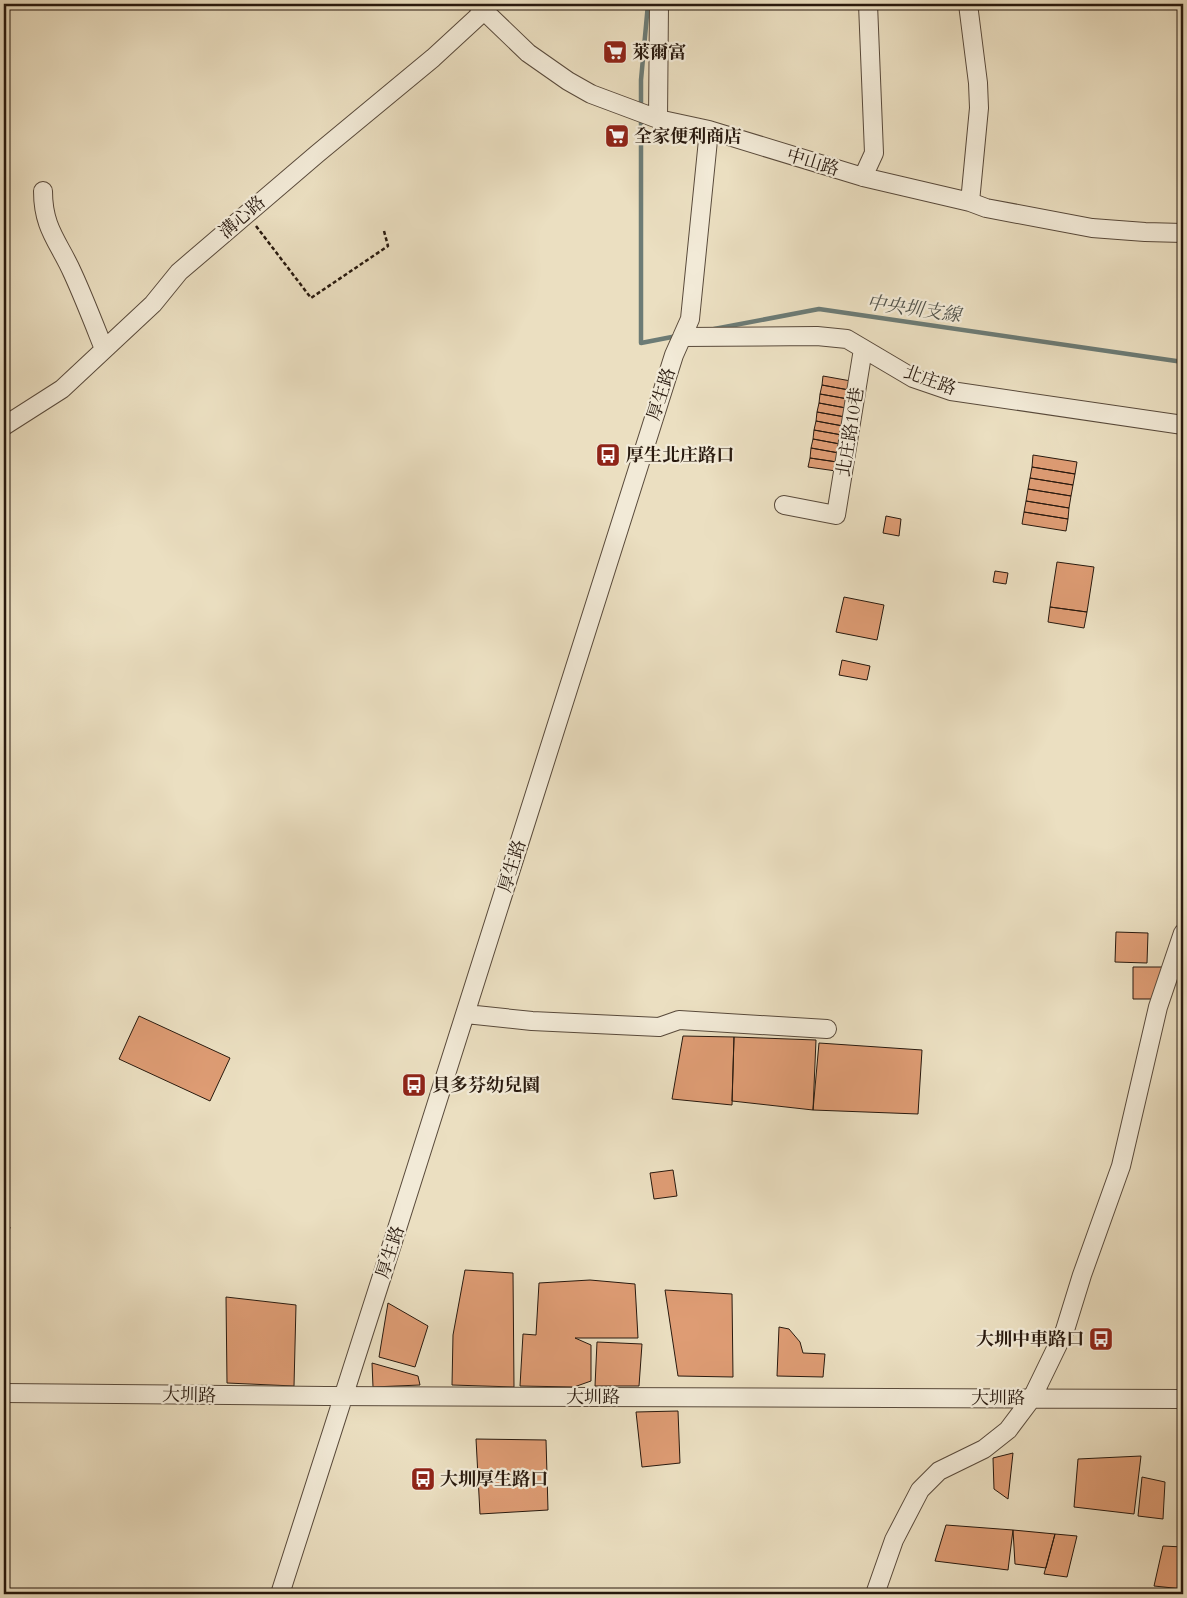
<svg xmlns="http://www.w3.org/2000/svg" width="1187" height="1598" font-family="Cardo,'Noto Serif TC',serif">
<rect width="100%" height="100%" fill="#ebdfc1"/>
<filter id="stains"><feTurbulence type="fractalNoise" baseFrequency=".004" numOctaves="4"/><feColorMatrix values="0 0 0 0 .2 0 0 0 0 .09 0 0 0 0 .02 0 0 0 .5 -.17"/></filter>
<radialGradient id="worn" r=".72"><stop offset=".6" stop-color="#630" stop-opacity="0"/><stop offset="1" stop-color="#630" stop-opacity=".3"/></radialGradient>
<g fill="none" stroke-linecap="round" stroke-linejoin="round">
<path stroke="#6c7b75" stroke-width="4.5" d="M641,107V80L648,4
M641,117V343L677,336
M714,329L819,309L1183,362"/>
</g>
<path fill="#de9c74" stroke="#28190e" d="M823,376L851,381L849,390L822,385Z
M822,385L849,390L848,399L820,394Z
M820,394L848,399L846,408L819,403Z
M819,403L846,408L845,417L817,412Z
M817,412L845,417L843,426L816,421Z
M816,421L843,426L842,435L814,430Z
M814,430L842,435L840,444L813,439Z
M813,439L840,444L839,453L811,448Z
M811,448L839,453L837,462L810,458Z
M1033,455L1077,462L1075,474L1032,467Z
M810,458L837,462L836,471L808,467Z
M1032,467L1075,474L1073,485L1030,478Z
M1030,478L1073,485L1071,496L1028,489Z
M1028,489L1071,496L1069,508L1026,501Z
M1026,501L1069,508L1068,519L1024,512Z
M1024,512L1068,519L1066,531L1022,524Z
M886,516L901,519L899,536L883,533Z
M1057,562L1094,567L1087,612L1050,607Z
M995,571L1008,573L1006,584L993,582Z
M844,597L884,605L877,640L836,632Z
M1050,607L1087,612L1084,628L1048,622Z
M842,660L870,666L867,680L839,675Z
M1116,932L1148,933L1147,963L1115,962Z
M1133,967H1164V999H1133Z
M139,1016L230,1058L210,1101L119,1059Z
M683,1036L734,1037L732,1105L672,1099Z
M734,1037L816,1040L813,1110L732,1101Z
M819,1043L922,1050L918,1114L813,1110Z
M673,1170L677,1196L654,1199L650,1173Z
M4,1227H10L4,1258Z
M465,1270L513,1273L514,1387L452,1385L453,1335Z
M590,1280L635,1284L638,1338H575L591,1345V1381L574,1387L520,1386L523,1334L536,1335L539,1283Z
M665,1290L732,1294L733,1377L678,1376Z
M226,1297L296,1305L294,1386L227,1383Z
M388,1303L428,1326L415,1367L379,1357Z
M779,1327L789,1329L800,1342L803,1353L825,1354L823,1377L777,1376Z
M597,1342L642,1344L639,1386H595Z
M372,1363L418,1376L420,1385L373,1387Z
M678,1411L680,1463L642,1467L636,1412Z
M476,1439L546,1440L548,1510L480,1514Z
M1013,1453L1008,1499L994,1489L993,1458Z
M1141,1456L1134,1514L1074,1507L1078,1459Z
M1142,1477L1165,1482L1163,1519L1138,1516Z
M946,1525L1013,1530L1008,1570L935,1561Z
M1013,1530L1055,1534L1046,1568L1015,1564Z
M1055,1534L1077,1536L1067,1577L1044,1574Z
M1163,1546L1183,1547V1589L1154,1586Z"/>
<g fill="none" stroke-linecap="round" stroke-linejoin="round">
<defs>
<path id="minor" d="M477,4L528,53L568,81L591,94L658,119L709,130L863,177L970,202L986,208L1092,228L1145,232L1183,233
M968,4L978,83L979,108L970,202
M658,119L659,4
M863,177L874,153L868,4
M43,191C43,229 59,242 73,274C84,298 94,324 104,349
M682,337L817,336L847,339L913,378L951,391L1183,425
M4,426L62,389L153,304L179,272L317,154L433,58L484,11
M784,505L836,515L863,349
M466,1014L532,1021L659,1027L679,1020L827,1029
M4,1393L326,1396L1183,1399
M280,1594C414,1182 540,768 674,355L690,319L709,130
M875,1594L894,1540L920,1490L939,1471L984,1449L1008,1430L1032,1398L1065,1330L1082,1275L1121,1166L1158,1007L1183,933"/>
</defs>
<use href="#minor" stroke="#594a3b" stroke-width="20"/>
<path stroke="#28190e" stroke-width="2.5" stroke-dasharray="4 2.5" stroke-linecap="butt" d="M256,226L311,298L388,246L384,231"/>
<use href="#minor" stroke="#f2ead7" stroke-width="18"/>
</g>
<defs>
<symbol id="supermarket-square" viewBox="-11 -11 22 22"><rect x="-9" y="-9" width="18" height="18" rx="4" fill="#8f2418" stroke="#f2ead7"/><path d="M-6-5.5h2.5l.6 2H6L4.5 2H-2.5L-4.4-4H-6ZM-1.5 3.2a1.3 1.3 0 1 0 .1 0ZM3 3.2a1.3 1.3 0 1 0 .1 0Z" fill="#fff"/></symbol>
<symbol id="bus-square" viewBox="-11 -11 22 22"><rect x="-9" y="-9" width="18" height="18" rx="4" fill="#8f2418" stroke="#f2ead7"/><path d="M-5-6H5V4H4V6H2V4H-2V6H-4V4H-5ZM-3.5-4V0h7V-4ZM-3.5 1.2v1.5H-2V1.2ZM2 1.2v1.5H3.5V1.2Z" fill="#fff"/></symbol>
</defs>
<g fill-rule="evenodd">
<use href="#supermarket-square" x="601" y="38" width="28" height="28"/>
<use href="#supermarket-square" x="603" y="122" width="28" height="28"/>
<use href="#bus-square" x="594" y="441" width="28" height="28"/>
<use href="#bus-square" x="400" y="1071" width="28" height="28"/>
<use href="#bus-square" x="1087" y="1325" width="28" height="28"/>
<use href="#bus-square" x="409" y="1465" width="28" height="28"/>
</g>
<g text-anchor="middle" stroke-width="4.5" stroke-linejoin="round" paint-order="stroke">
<g font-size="18" font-weight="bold" fill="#28190e" stroke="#f2ead7" text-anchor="start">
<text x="632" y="58">萊爾富</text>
<text x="634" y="142">全家便利商店</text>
<text x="626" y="461">厚生北庄路口</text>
<text x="432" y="1091">貝多芬幼兒園</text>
<text x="1084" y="1345" text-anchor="end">大圳中車路口</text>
<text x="440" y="1485">大圳厚生路口</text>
</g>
<g font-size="18" fill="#28190e" stroke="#f2ead7">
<text transform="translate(813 162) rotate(17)" y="6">中山路</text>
<text transform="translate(242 217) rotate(-41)" y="6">溝心路</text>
<text transform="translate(930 380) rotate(20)" y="6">北庄路</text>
<text transform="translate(661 394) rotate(-72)" y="6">厚生路</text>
<text transform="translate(850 432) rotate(-81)" y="6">北庄路10巷</text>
<text transform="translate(512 866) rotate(-73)" y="6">厚生路</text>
<text transform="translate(390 1252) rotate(-72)" y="6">厚生路</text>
<text transform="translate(189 1395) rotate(1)" y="6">大圳路</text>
<text x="593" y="1403">大圳路</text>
<text x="998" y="1404">大圳路</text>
</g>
<g font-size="19" font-style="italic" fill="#50524a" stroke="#f2ead7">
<text transform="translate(914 308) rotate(8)" y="7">中央圳支線</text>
</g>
</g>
<rect width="1187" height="1598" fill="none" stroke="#ebdfc1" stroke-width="20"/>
<rect x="5" y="5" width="1177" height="1588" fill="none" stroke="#28190e" stroke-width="2.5"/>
<rect x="10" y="10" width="1167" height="1578" fill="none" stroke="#28190e"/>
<rect width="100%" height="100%" filter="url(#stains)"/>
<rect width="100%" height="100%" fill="url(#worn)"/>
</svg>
